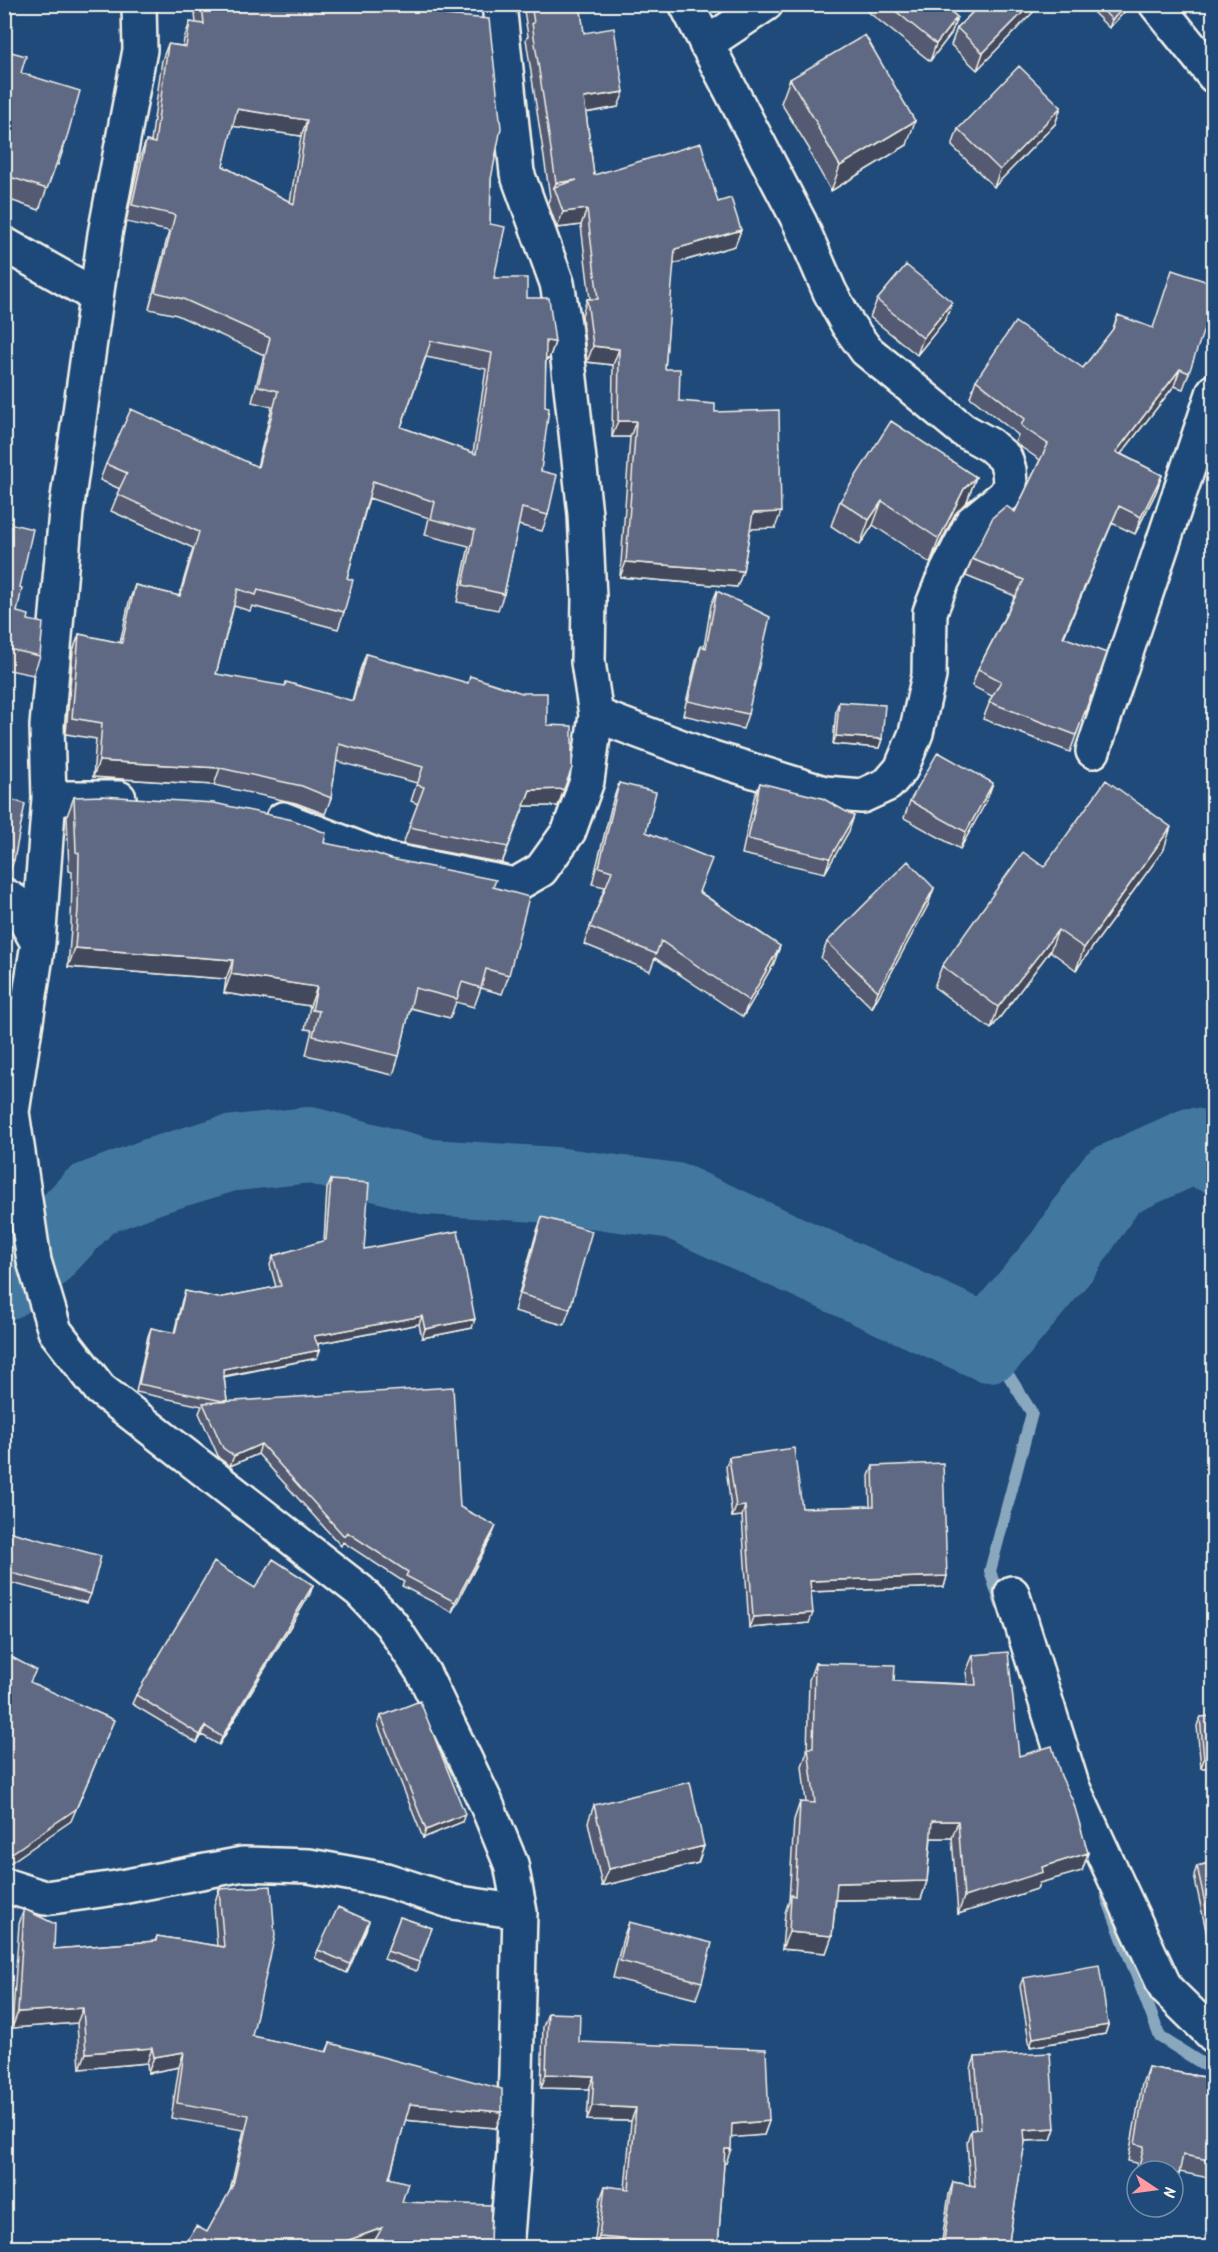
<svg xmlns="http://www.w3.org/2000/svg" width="1218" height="2252" font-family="Kalam,sans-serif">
<rect width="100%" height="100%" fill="#1f4a7a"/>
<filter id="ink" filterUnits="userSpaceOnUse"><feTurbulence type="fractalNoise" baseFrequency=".0167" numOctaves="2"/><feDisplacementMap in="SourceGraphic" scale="12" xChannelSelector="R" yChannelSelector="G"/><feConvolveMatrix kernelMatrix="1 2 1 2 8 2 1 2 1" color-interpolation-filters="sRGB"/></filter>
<g filter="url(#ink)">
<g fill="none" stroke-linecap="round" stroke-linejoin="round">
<path stroke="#8aa8bd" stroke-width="12" d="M989,1344L1032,1413L990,1571L1001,1605
M1107,1898L1160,2037L1214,2071"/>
<path stroke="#4378a0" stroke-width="76" d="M4,1282L34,1261L91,1200L154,1176L227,1154L309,1145L429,1177L554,1185L675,1201L989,1344L1063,1255L1112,1182L1192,1146L1214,1155"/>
<defs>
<path id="street" d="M1156,4L1214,76
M706,44L766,4
M4,244L96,296
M596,715L703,755L824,793L862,796L888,784L901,769L916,733L929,676L930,612L941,584L972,522L1005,495L1010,484L1009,470L1005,458L990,445L963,430L866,350L848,325L830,292L800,223L686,4
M1093,751L1214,391
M49,798H119
M283,819L388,860L515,885L541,870L569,831L587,781L596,715L588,662L589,597L585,514L564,324L557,283L517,173L499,4
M4,895L14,901L38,943L12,1112L34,1261L55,1331L100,1389L360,1591L391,1624L424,1674L486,1803L511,1864L520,1912L514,2151L506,2248
M38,943L49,798L47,726L66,512L105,234L140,50L139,4
M1012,1593L1073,1788L1166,1989L1214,2036
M4,1885L45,1898L116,1888L243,1864L309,1866L386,1880L453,1902L520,1912"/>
</defs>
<use href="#street" stroke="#f4f1e8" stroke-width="38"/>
<use href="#street" stroke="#1f4a7a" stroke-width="33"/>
</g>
<path fill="#535a71" stroke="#f4f1e8" stroke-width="1.5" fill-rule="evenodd" d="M194,4H445V15L491,179L490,224L494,278L527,298L555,342L549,359L546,358L541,471L548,515L542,531L518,525L504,594L498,610L457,602L469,546L425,535L429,518L369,498L347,578L344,612L338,629L252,606L250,611L234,606L216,674L352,701L360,670L366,654L547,725L558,806H524L502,863L403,844L418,804L411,801L417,783L336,761L331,798L325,814L296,803L214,785L93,777L96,739L66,734L73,651L79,634L120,643L129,602L135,585L179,596L193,548L111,511L120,489L100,480L106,464L257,467L272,407L252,402L264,355L177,315L149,309L169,231L126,222L140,157L146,141L151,142L162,60L168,44L183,46L184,39L190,22L196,23ZM232,126L301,136L290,202L223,166ZM426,357L486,369L473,453L401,427Z
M523,4H580L584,33L618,107L586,113L594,175L718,202L741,230L735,246L673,264L665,369L679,401L715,412L775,528H750L743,571L737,587L620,577L630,437H612L613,365L587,362L582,315L587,299H590L581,225L557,228L548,203L550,197L526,39L528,36Z
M870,4H942L957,17L951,34L930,61L867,11Z
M981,4H1041L977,70L951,45L957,28Z
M1085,4H1132L1109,28Z
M4,50L21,73L65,144L58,165L56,164L39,210L4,198Z
M790,79L907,145L831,191L809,152L810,150L781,103Z
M1061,107L1055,124L994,187L952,146L958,129Z
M877,300L952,302L946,319L917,355L870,317Z
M1118,315L1189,373L1183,389L1174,386L1121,454L1162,475L1156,492L1135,534L1112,523L1064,637L1092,696L1086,713H1084L1070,752L983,719L992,696L972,686L978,669L1015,596L966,576L972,559L1015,512L1040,460L1018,445L1015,442L1018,435L970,397L976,380L1083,368L1112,331Z
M976,477L967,501L955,514L930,563L873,525L860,545L831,526L840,501Z
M4,522L20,587L17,612L28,620L40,656L33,675L4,669Z
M717,591L748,714L743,729L683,715L696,661L701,646L704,647L711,605Z
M839,702L882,739L879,748L833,744L836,710Z
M619,783L646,832L700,892L780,946L774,963L743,1017L655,958L650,971L584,944L605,887L592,884L613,800Z
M760,783L849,831L825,873L742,854L754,798Z
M74,797L324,843L391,859L493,887L509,975L502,994L481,988L474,1007L456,1002L450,1018L410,1008L399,1056L393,1075L306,1055L312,1030L305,1029L310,1006L224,993L226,979L68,967L71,928L72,872L69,871L67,816Z
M987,800L960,849L904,818L910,801Z
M1164,849L1076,970L1050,951L991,1029L934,987L942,966L1044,867Z
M934,888L928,905L872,1008L821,958L827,942Z
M331,1180L364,1249L472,1328L422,1338L419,1324L317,1344L320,1350L317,1358L224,1377L227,1401L460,1507L492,1536L452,1612L402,1586L404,1582L343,1542L341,1546L258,1454L230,1466L219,1458L199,1413L202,1406L136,1392L148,1336L151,1328L174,1333L182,1300L185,1291L218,1298L276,1287L270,1265L273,1256L324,1241L327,1189Z
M542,1217L570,1309L564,1325L514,1311L536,1234Z
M729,1457L802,1508L870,1506L869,1476L873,1466L947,1576L944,1587L811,1592L809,1623L749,1628L742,1516L732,1517L726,1467Z
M4,1530L91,1594L87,1603L4,1581Z
M313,1585L310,1594L219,1745L202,1735L197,1743L132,1704L136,1695L255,1588Z
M973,1655L1019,1756L1061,1776L1088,1853L1082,1871L1039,1883L1037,1889L958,1914L952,1838H931L927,1881L921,1899L836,1900L832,1936L826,1953L782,1949L785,1913L789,1901L794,1820L800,1802L806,1803L802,1766L807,1752L809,1680L815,1663L894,1681L968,1684L966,1672Z
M381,1716L462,1822L423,1838L378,1725Z
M1214,1716V1767L1201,1768L1197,1726L1200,1717Z
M594,1805L704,1846L698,1863L602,1886L588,1822Z
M1214,1862V1943L1209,1944L1194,1875L1197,1866Z
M219,1889L252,2036L326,2052L330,2043L502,2112L496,2128L405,2120L372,2245L207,2232L230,2191L244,2130L171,2118L179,2067L148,2073L147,2063L80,2069L77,2023L12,2028L19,1924L24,1909L54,1949L155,1941L157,1936L217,1946L214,1905Z
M400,1917L432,1928L416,1971L384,1959Z
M629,1922L702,1982L696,1999L613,1978L623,1938Z
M366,1930L347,1973L315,1958L318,1950Z
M1023,1978L1108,2025L1105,2034L1030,2047L1020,1986Z
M548,2013L579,2042L769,2121L764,2135L732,2137L726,2163H724L718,2247H594L600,2200L605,2186L625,2189L631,2121L587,2120L589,2089L541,2088L543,2027Z
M975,2057L1055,2128L1051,2140L1025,2141L1008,2247H941L949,2194L953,2182L970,2185L967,2141L971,2130L976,2129L971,2068Z
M1148,2067L1214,2079V2179L1180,2172L1173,2191V2171H1137V2185L1133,2184L1137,2163L1128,2161L1142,2084Z"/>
<path fill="#434a5c" stroke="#f4f1e8" stroke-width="1.5" d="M1031,4H1041L977,70L983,53Z
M1127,4H1132L1109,28L1112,20Z
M957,17L951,34L930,61L936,44Z
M624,92L618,107L578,114L584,98Z
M1061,107L1055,124L994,187L1000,170Z
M237,109L307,120L301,136L231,126Z
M915,121L907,145L831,191L840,166Z
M577,180L554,188L556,183Z
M587,209L581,225L557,228L563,212Z
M741,230L735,246L669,265L675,249Z
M952,302L946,319L917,355L923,338Z
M546,341L555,342L549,359L540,358Z
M593,346L619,349L613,365L587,362Z
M1180,369L1174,386L1110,468L1116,452Z
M618,421H636L630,437H612Z
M1162,475L1156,492L1135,534L1141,517Z
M976,477L967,501L955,514L930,563L939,539L964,489Z
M882,501L873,525L860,545L869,520Z
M1119,506L1112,523L1057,653L1063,637Z
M781,512L775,528L748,529L753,513Z
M626,562L743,571L737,587L620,577Z
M836,736L882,739L879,748L833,744Z
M99,761L220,768L214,785L93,777Z
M993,783L987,800L960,849L966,832Z
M564,789L558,806H524L502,863L530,790Z
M854,816L849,831L825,873L830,858Z
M1171,827L1164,849L1076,970L1084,948Z
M14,860L8,877L4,878V861Z
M934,888L928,905L872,1008L878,991Z
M1058,930L1050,951L991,1029L998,1007Z
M780,946L774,963L743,1017L749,1001Z
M75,948L233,960L226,979L68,967Z
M231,974L317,987L310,1006L224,993Z
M422,1316L419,1324L311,1345L314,1336Z
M475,1319L472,1328L422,1338L425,1329Z
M320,1350L317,1358L219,1377L223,1369Z
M261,1444L258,1454L230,1466L234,1456Z
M745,1506L742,1516L732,1517L736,1507Z
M496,1526L492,1536L452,1612L455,1602Z
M947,1576L944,1587L806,1592L810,1581Z
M313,1585L310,1594L219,1745L222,1737Z
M813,1613L809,1623L749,1628L753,1617Z
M114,1720L71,1821L4,1867V1856Z
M205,1726L202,1735L197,1743L200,1735Z
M1214,1758V1767L1201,1768L1204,1759Z
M465,1814L462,1822L423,1838L426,1830Z
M932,1821H958L952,1838H926Z
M704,1846L698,1863L602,1886L609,1869Z
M1088,1853L1082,1871L1039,1883L1037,1889L958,1914L964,1897L1042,1867Z
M927,1881L921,1899L831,1900L837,1883Z
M369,1921L366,1930L347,1973L350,1964Z
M789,1932L832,1936L826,1953L782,1949Z
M1214,1935V1943L1209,1944L1212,1936Z
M83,2008L77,2023L12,2028L18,2012Z
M1108,2025L1105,2034L1030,2047L1033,2038Z
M152,2048L147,2063L80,2069L86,2053Z
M184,2052L179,2067L148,2073L154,2057Z
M546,2074L594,2076L589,2089L541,2088Z
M410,2104L502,2112L496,2128L404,2120Z
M592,2106L636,2108L631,2121L587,2120Z
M769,2121L764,2135L727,2138L732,2124Z
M1055,2128L1051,2140L1020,2141L1024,2130Z
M725,2149H731L726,2163H720Z
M382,2228L376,2244L366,2247H330Z
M599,2237L718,2247H595Z"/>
<path fill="#606983" stroke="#f4f1e8" stroke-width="1.5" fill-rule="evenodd" d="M202,4H445V15L489,19L501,128L491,179L490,224L505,227L494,278H527V298H549L555,342L546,341L545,407L549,408L541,471L557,475L548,515L522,508L504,594L463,585L475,530L431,519L435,502L373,481L347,578L353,580L344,612L258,590L256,595L238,589L216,674L285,686L286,682L353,701L366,654L468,683L470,676L522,693H547V725L572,726V768L564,789L530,790L508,847L409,827L424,787L417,785L423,767L339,744L331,798L302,786L220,768L99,761L102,723L72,718L79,634L122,643L135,585L180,596L199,532L117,494L127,473L106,464L131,409L258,467L278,391L258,386L270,338L183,299L155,292L175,215L132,205L146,141L155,143L168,44L186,47L190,22L204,24ZM237,109L307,120L294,204L223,166ZM431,341L492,353L476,454L401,427Z
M531,4H580L584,33L614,28L624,92L584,98L594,175L701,143L718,202L731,198L741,230L675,249L665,369H680L679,401L715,404V412L779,410L781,512L753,513L743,571L626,562L636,421H618L619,349L593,346L587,299H598L587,209L563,212L554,187L577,180L556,183L532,23H534Z
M887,4H942L957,17L936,44Z
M981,4H1031L983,53L957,28Z
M1097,4H1127L1112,20Z
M865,35L915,121L840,166L818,128L819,127L790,79Z
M4,50L26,56L21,73L80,91L65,144L64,143L47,189L4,175Z
M1019,66L1061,107L1000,170L958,129Z
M906,265L952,302L923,338L877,300Z
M1172,270L1214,284V300L1189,373L1180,369L1116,452L1162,475L1141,517L1119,506L1063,637L1107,653L1092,696H1091L1076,735L989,702L1001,681L978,669L1024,580L972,559L993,517L1006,506L1015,512L1048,444L1024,428L1021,425L1025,419L976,380L1015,322L1083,368L1113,329L1118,315L1153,328Z
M891,421L976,477L964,489L939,539L882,501L869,520L840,501Z
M4,522L33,529L20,587L22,588L17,612L29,615L28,620L43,623L40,656L4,648Z
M717,591L770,617L748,714L688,701L701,646L706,648Z
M839,702L885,705L882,739L836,736Z
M938,752L993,783L966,832L910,801Z
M1106,780L1171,827L1084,948L1058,930L998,1007L942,966L1023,852L1044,867Z
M619,783L656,792L646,832L712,859L699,892L780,946L749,1001L661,941L656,954L590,927L612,871L599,867Z
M760,783L822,798L854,816L830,858L748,839Z
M102,796L214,803L293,820L326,833L324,843L374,853L391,859L496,880L493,887L529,897L509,975L486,969L481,988L462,982L457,999L415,988L399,1056L313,1036L319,1011L312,1010L317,987L231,974L233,960L75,948L78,909L79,853L76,852L74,797Z
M4,797L25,804L14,860L4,861Z
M908,861L934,888L878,991L827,942Z
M4,896L7,898L4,910Z
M4,1034L8,1035L4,1053Z
M331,1180L369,1183L364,1249L458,1231L475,1319L425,1329L422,1316L314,1336L320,1350L223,1369L227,1401H223L139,1384L151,1328L175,1333L185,1291L218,1298L281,1286L273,1256L326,1240Z
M542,1217L592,1231L570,1309L520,1294Z
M453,1387L460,1507L496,1526L455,1602L406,1576L408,1572L347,1532L344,1536L261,1444L234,1456L223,1448L203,1403Z
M794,1448L802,1508L874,1506L873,1466L943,1463L947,1576L810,1581L813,1613L753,1617L745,1506L736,1507L729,1457Z
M4,1530L101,1556L91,1594L4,1571Z
M273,1559L313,1585L222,1737L205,1726L200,1735L136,1695L214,1562L255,1588Z
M1008,1652L1019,1756L1052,1746L1061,1776L1073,1801L1088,1853L1042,1867L1043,1872L964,1897L958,1821H932L927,1881L837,1883L832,1936L789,1932L791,1895L795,1896L800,1802L815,1803L808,1748H813L815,1663L895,1665L894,1681L976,1685L973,1655Z
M4,1653L36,1670L30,1682L114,1720L76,1809L9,1855L4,1856Z
M420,1701L465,1814L426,1830L381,1716Z
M1214,1716V1758L1204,1759L1200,1717Z
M690,1782L704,1846L609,1869L594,1805Z
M1214,1862V1935L1212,1936L1197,1866Z
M271,1886L275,1936L252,2036L327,2052L330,2043L502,2089V2112L410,2104L389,2178L408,2183L402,2202L491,2205L490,2247H371L382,2228L330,2247H184L196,2226L207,2232L233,2185L249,2115L177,2103L184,2052L154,2057L152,2048L86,2053L83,2008L18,2012L24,1909L55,1924L54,1949L156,1941L157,1936L224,1947L219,1889Z
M338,1907L369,1921L350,1964L318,1950Z
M400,1917L432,1928L419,1962L387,1951Z
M629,1922L712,1943L702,1982L620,1961Z
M1099,1965L1108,2025L1033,2038L1023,1978Z
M548,2013L580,2014L579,2042L766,2049L769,2121L732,2124L731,2149H725L718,2247L599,2237L605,2186L629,2189L636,2108L592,2106L594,2076L546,2074Z
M1050,2053L1055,2128L1024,2130L1025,2142L1008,2247H943L953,2182L975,2186L971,2130L981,2129L975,2057Z
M1148,2067L1214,2079V2161L1183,2155L1179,2174L1173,2173V2171H1161L1139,2167L1144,2146L1135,2144Z"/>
</g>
<rect width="1218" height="2252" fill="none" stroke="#1f4a7a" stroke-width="24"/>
<rect x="12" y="12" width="1194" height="2228" fill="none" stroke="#f4f1e8" stroke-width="2" filter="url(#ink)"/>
<g transform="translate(1155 2189) rotate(103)"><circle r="28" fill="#1f4a7a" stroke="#748da6" stroke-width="1.5"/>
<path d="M0-4.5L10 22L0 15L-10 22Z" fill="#ff9aa2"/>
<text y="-9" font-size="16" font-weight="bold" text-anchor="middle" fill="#f4f1e8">N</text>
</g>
</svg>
